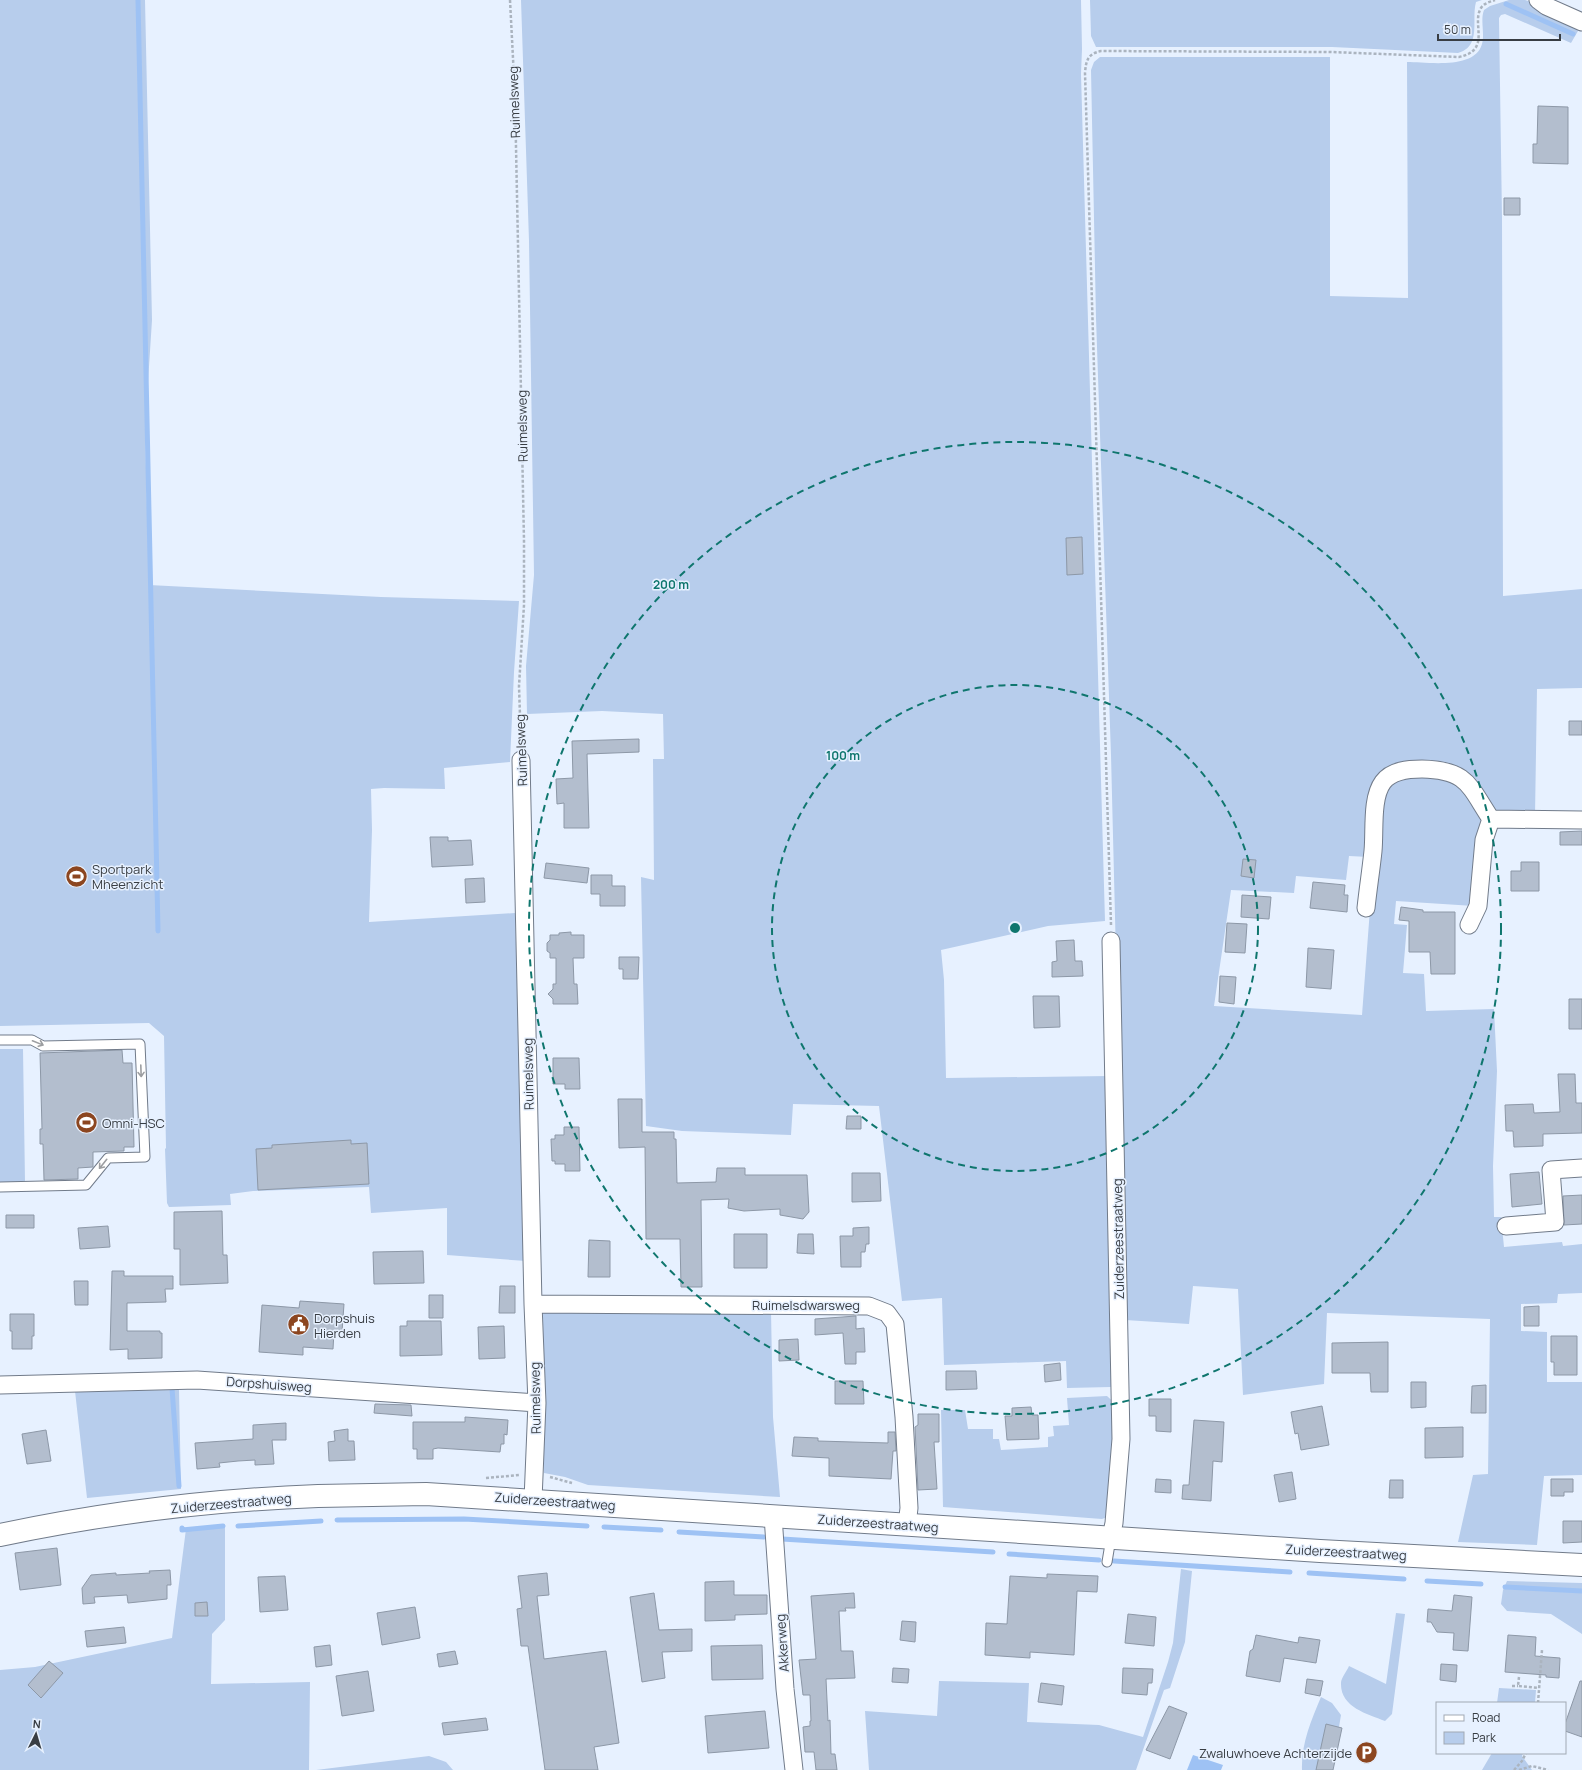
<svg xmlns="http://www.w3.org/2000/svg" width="1582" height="1770" font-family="Manrope,sans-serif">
<rect width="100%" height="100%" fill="#e7f1ff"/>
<path fill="#b7cdec" d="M0,0H145L152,320L145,429L149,585L381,597L519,601L514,672L510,762L444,768L445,789L384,788L371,789L372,830L369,922L515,913L526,1261L447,1255V1208L371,1213L369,1187L253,1191L230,1194L231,1205L169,1207L167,1203L165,1149L166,1148L164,1036L149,1023L0,1026Z
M521,0H1081L1082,49L1081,74L1105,921L1048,926L941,950L944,980L946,1078L1109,1076L1117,1384L1111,1387L1067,1388L1066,1361L944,1365L942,1298L902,1301L879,1106L793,1104L791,1135L682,1131L646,1126L641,877L654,880L653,759H664L663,714L602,711L527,714L526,666L534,575L529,241Z
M1090,0H1482L1476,2C1471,20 1482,46 1458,53L1332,47H1096L1091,36Z
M1509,0H1525L1531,2L1575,24L1578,31L1571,43L1505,14L1501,15L1499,18L1502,218L1503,596L1582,589V688L1537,689L1535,816L1494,813C1481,803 1478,785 1464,775C1452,766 1434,766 1420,765C1360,765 1374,816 1369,857L1349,856L1346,880L1296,876L1294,893L1231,890L1214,1006L1362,1015L1370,909L1381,792C1384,787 1387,783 1391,780C1406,769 1445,771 1460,781C1471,789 1481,806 1486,819L1480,840L1474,906L1396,901L1394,924L1407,925L1403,973L1424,974L1426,1011L1494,1009L1497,1071L1493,1166L1494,1217H1501L1504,1247L1562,1242L1563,1246L1582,1244V1293L1558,1294L1557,1303L1521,1304V1331L1547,1332V1382H1582V1475L1544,1476L1537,1545L1458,1542L1473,1475L1488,1474L1490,1319L1327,1313L1324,1384L1243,1395L1238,1289L1193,1286L1189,1324L1125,1320L1111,755L1096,318L1091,70L1094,62L1100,57H1330V296L1408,298L1407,62C1427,62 1475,70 1482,44C1485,33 1480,20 1484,10L1490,6Z
M0,1049H23L25,1182L0,1183Z
M543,1309L771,1311L773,1417L780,1497L588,1485L565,1477L544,1473Z
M179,1390L181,1489L87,1498L75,1391Z
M1107,1396L1119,1407L1110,1516L1102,1519L943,1507L941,1410H965L968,1429H993V1439H999L1001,1450L1048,1447V1437L1054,1436L1053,1426L1069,1425L1067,1398Z
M225,1525V1620L212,1634L211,1684L310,1682L309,1770H0V1670L35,1667L172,1638L186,1529Z
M1181,1569L1192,1571L1185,1642L1170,1688L1164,1690L1136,1770H869L865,1711L937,1716L939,1681L1029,1683L1027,1722L1099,1725L1143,1737L1168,1662L1173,1643Z
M1507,1581L1582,1583V1634L1551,1614L1507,1611L1501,1604L1503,1590Z
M1396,1613L1405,1614L1392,1714L1385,1721C1367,1714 1340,1707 1341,1683C1341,1678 1347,1671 1349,1666L1386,1684Z
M1499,1688L1536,1690L1535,1703H1497Z
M1321,1697L1332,1703L1341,1715L1334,1757L1325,1770H1302C1301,1744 1311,1721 1321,1697Z
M1492,1753H1523L1522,1756L1532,1770H1482Z
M429,1756L446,1762L453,1770H316Z"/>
<path fill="#9ec2f4" d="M1193,1755L1223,1765L1221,1770H1187Z"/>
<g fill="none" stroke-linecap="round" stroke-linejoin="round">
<path stroke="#9ec2f4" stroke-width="5" d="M138,0L158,931
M1506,4L1573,34
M172,1388L179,1486
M337,1520L464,1519L587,1526
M238,1526L321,1521
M604,1527L661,1530
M182,1528V1530L223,1526
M679,1532L764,1537
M782,1539L993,1552
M1009,1554L1099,1560
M1114,1561L1290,1572
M1309,1573L1404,1579
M1427,1581L1481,1584
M1505,1587L1582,1591"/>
</g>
<path fill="#b3bece" stroke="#8d98a7" d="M1538,106L1568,107V164L1533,163V144H1537Z
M1504,198H1520V215H1504Z
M1082,537L1083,574L1067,575L1066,538Z
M1569,721H1582V735H1569Z
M639,739V752L587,754L589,828H564V803L557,804L556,779L573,778L572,741Z
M1582,831V845H1560V832Z
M430,837H448V841L471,840L473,865L432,867Z
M1243,859L1256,860L1254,878L1241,876Z
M1521,862H1539V891H1511V871H1521Z
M546,863L589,868L587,883L544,878Z
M591,875H612V886H625V906H600V894H591Z
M484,878L485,902L466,903L465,879Z
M1313,882L1345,885L1344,895H1348L1347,912L1310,908Z
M1242,895L1271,897L1269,919L1241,917Z
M1401,907L1423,910V912H1455V974H1431L1430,952H1409V921L1399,920Z
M1227,923L1247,924L1245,953L1225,952Z
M571,932V935H584V958H573L574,984H577L578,1004H553V999L548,994L553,989V984H556V958H550V953L547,951V943L550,940V935H559V933Z
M1074,940L1075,961H1082L1083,976L1052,977V962L1057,961L1056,941Z
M1308,948L1334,950L1331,989L1306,987Z
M619,957H639L638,979H623V969H619Z
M1220,976L1236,977L1234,1004L1219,1002Z
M1033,996H1059L1060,1027L1034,1028Z
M1569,999H1582V1029H1569Z
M122,1050L123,1063H132L134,1147H124V1151L93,1152V1167L78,1168V1179L44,1180L43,1144H40V1129H42L40,1053Z
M553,1058H579L580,1089H565V1084H553Z
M1558,1074H1575L1576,1103H1582V1133L1543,1134V1146L1514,1147L1513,1131H1506L1505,1105L1533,1104L1534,1113L1560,1112Z
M618,1099H642V1132H674V1139H676L677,1183L716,1182L717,1168H745V1175H807L809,1212L803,1219L780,1215V1209L744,1211L728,1208L729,1199L701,1200L702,1287H681L680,1239H646L645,1147L619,1148Z
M847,1116H861V1129H846Z
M564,1127H579L580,1171H565V1164H555V1161H552L551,1139H555V1135H564Z
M351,1140V1144L367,1143L369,1184L258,1190L256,1149L272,1148V1145Z
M1539,1172L1542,1204L1512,1207L1510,1174Z
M852,1173H880L881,1201L852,1202Z
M1582,1195V1224L1564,1225L1563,1196Z
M222,1211L223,1255H227L228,1283L180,1285V1249H174V1212Z
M6,1215H34V1228H6Z
M108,1226L110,1247L80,1249L78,1228Z
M869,1227V1244H866L865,1252H861V1267H841L840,1236H853V1228Z
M734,1234H767V1268H734Z
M798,1234H813L814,1254L797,1253Z
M589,1240L610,1241V1277H588Z
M423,1251L424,1283L374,1284L373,1252Z
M112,1271H124V1276H173V1289H165L166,1302L127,1303V1331H160V1333H162V1358L128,1359V1349L110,1350Z
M74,1281H88V1305H75Z
M500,1286H515V1313H499Z
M429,1295H443V1318H429Z
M300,1301L344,1304L342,1332H334L333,1349L303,1347V1355L259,1352L262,1305L299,1308Z
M1539,1306V1326H1524V1307Z
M10,1314H34V1336H32V1349H12V1331H10Z
M856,1316V1329L864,1328L865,1352H856V1364H845L843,1333L815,1335V1319Z
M407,1321H441L442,1355L400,1356V1326H407Z
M504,1326L505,1358L479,1359L478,1327Z
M1551,1336H1577V1375H1554V1362H1551Z
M798,1339L799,1360L779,1361V1340Z
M1388,1342V1392H1371L1370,1373H1332V1343Z
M1060,1363L1061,1380L1045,1382L1044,1365Z
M946,1371H976L977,1389L946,1390Z
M835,1381H863L864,1404H835Z
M1411,1382H1426V1407L1411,1408Z
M1486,1385V1413H1471L1472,1386Z
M1149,1399H1171V1432L1156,1431V1416H1149Z
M375,1404L411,1405L412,1416L374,1413Z
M1322,1406L1329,1445L1301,1450L1298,1433L1295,1434L1291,1412Z
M1031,1407L1032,1415H1038L1039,1439L1007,1440L1005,1416H1012V1408Z
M918,1414H939V1442H934L937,1489L918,1490L915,1427L918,1425Z
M465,1417L508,1420L507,1435L504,1434V1444H501L500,1452L438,1448L433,1449V1459H417V1449H413V1422H465Z
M1194,1420L1224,1422L1222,1462L1213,1461L1211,1501L1182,1499L1183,1485H1189Z
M286,1423V1440H272L274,1464L255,1465V1460L238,1461L219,1463L220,1467L197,1469L195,1443L253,1439V1425Z
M1463,1427V1457L1425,1458V1428Z
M348,1429V1441H354L355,1460L329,1461L328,1442L335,1441L334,1431Z
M46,1430L51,1461L27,1464L22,1434Z
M888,1432H895L896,1451H893L891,1479L829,1476V1458L792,1456L794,1437L818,1438V1441L888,1443Z
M1292,1472L1296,1499L1279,1502L1274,1475Z
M1156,1479L1171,1480V1493L1155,1492Z
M1551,1479H1573V1492H1564V1496H1551Z
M1390,1480H1403V1498H1389Z
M1563,1521H1582V1542L1563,1543Z
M57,1548L61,1585L20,1590L15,1553Z
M170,1570L171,1585H167V1599L128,1603L127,1595L94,1597L95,1603L83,1604L82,1588L91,1575L116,1573V1575L150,1573L149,1571Z
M547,1573L549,1595L537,1596L544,1659L606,1651L619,1743L594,1747L598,1770H545L528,1646H521L517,1609L522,1608L518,1576Z
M1047,1574L1098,1576L1097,1592L1077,1591L1074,1655L1030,1652V1658L985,1655L986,1623L1007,1624L1010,1576L1047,1578Z
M285,1576L288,1610L260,1612L258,1577Z
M734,1581V1595H767V1614L735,1615V1620L705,1621V1582Z
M654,1593L659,1630L692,1629V1651L662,1652L665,1678L642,1682L630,1597Z
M854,1593L855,1608H845L846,1611H839L841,1651H853L855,1678L826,1679L828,1721L830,1720L831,1754H835L837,1770H816L814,1752H805L803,1727L810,1726V1721H811L810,1695H803L799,1660L816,1659L811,1596Z
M1454,1595L1472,1597L1468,1651L1453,1650L1454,1633L1437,1632L1431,1622H1427L1428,1609L1452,1611Z
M207,1602L208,1616H195V1603Z
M415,1607L420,1638L382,1645L377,1613Z
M1128,1614L1156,1617L1154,1646L1125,1643Z
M902,1621L916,1622L915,1642L900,1640Z
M124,1627L126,1643L87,1647L85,1631Z
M1256,1635L1298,1643L1299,1637L1320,1640L1316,1663L1284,1658L1280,1682L1246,1676L1250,1651L1253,1649Z
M1508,1635L1536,1637L1535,1656L1560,1658L1559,1678L1546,1677V1675L1505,1672Z
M330,1645L332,1665L316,1667L314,1647Z
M762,1645L763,1679L712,1680L711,1646Z
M455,1651L458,1664L439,1667L437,1654Z
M49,1661L63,1673L41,1698L28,1685Z
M1441,1664L1457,1665L1456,1682L1440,1680Z
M893,1668L909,1669L908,1683L892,1682Z
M1123,1668L1153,1669L1152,1683H1148L1147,1695L1122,1693Z
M368,1671L374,1711L342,1716L336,1676Z
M1307,1679L1323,1681L1320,1696L1305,1693Z
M1580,1681H1582V1737L1565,1731V1724Z
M1041,1683L1064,1686L1062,1705L1038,1702Z
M1169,1706L1187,1713L1170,1759L1146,1750Z
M765,1711L769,1748L708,1753L705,1716Z
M486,1718L488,1730L444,1735L442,1723Z
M1326,1724L1342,1728L1333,1770H1316Z"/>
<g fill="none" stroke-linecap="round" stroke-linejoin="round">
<defs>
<path id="service" d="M0,1040H32L43,1046L140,1044L145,1157L108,1158L86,1185L0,1187
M1107,1562L1111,1538"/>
<path id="minor" d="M1538,0L1546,6L1582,22
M521,760L533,1304L537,1403L533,1500
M1491,819L1582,820
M1366,908C1368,889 1371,870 1373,851C1375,831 1371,798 1383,782C1392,770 1409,769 1422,769C1468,770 1469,786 1491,819
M1469,925L1478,906L1484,840L1491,819
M1506,1226L1555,1222L1551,1170L1582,1168
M533,1304L869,1306L887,1313L895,1324L904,1417L909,1508L907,1525
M0,1385L197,1380L537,1403
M773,1516L785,1689L794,1770
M1111,1537L1114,1523L1121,1439L1111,941"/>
<path id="secondary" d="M0,1535C104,1513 211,1500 318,1496C354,1495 390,1495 426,1494L1320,1551L1582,1565"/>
</defs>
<use href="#service" stroke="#717b8a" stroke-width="11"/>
<use href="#minor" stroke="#717b8a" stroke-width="19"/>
<use href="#secondary" stroke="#717b8a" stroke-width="24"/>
<path stroke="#abb4bf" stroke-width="2.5" stroke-dasharray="3 2" stroke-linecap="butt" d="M510,0L515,97L524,541V605L519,686L521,745
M1111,925L1085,73C1086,60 1088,54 1101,51L1331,52L1459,57C1492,50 1471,24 1481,8C1484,3 1490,2 1495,0
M550,1477L572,1483
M486,1478L519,1475
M1519,1677L1518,1686L1539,1688
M1512,1686H1518
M1538,1703L1542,1650
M1514,1770L1522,1761L1526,1753
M1519,1770L1532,1766L1548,1770"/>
<use href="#service" stroke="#fff" stroke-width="9"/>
<use href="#minor" stroke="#fff" stroke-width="17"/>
<use href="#secondary" stroke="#fff" stroke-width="22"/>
</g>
<defs><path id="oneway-shaft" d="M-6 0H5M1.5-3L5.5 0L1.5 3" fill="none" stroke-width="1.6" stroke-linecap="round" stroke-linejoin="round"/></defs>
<g stroke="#9c9ea1">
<use href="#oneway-shaft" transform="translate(38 1043) rotate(22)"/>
<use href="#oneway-shaft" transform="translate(141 1071) rotate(88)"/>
<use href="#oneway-shaft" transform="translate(103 1164) rotate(129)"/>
</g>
<g fill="none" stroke="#0f766e" stroke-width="2" stroke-dasharray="7 5">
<circle cx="1015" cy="928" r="243"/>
<circle cx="1015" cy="928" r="486"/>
</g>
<defs>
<symbol id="stadium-disc" viewBox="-11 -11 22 22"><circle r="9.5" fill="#8c4620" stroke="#e7f1ff"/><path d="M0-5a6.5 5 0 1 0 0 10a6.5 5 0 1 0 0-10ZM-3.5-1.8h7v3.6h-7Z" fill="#fff"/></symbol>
<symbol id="civic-disc" viewBox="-11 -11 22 22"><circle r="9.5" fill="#8c4620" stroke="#e7f1ff"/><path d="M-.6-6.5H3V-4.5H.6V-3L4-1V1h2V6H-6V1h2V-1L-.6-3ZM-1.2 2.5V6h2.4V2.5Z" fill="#fff"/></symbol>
<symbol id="parking-disc" viewBox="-11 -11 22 22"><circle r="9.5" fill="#8c4620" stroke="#e7f1ff"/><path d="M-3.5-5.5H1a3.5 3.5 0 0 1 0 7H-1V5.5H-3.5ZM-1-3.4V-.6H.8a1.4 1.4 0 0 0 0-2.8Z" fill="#fff"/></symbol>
</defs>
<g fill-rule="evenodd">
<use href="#stadium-disc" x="64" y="864" width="25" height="25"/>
<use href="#stadium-disc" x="74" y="1110" width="25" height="25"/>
<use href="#civic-disc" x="286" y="1312" width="25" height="25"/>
<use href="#parking-disc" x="1354" y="1740" width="25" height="25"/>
</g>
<g text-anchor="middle" stroke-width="3" stroke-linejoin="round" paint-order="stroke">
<g font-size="13" fill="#383d43" stroke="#e7f1ff">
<text transform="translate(514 102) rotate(-92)" y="5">Ruimelsweg</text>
<text transform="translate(522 426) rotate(-91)" y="5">Ruimelsweg</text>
<text transform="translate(521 750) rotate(-92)" y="5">Ruimelsweg</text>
<text transform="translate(528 1074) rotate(-91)" y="5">Ruimelsweg</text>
<text transform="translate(1118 1239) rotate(-91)" y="5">Zuiderzeestraatweg</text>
<text x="806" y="1310">Ruimelsdwarsweg</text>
<text transform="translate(269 1384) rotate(4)" y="5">Dorpshuisweg</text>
<text transform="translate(535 1398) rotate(-91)" y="5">Ruimelsweg</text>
<text transform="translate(555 1501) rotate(4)" y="5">Zuiderzeestraatweg</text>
<text transform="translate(231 1503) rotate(-5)" y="5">Zuiderzeestraatweg</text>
<text transform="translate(878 1523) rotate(4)" y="5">Zuiderzeestraatweg</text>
<text transform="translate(1346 1552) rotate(3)" y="5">Zuiderzeestraatweg</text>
<text transform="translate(782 1643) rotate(-94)" y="5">Akkerweg</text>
</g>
<g font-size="13" fill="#383d43" stroke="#e7f1ff" text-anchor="start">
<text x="92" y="874">Sportpark<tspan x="92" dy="15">Mheenzicht</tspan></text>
<text x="102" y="1128">Omni-HSC</text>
<text x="314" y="1323">Dorpshuis<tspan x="314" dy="15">Hierden</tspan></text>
<text x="1352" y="1758" text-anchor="end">Zwaluwhoeve Achterzijde</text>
</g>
</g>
<circle cx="1015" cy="928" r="6" fill="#0f766e" stroke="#e7f1ff" stroke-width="2"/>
<g font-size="12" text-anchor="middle" font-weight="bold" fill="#0f766e" stroke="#e7f1ff" stroke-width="3" stroke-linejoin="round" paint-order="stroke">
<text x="671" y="589">200 m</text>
<text x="843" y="760">100 m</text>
</g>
<rect x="1436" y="1702" width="130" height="52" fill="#e7f1ff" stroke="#a1a9b4"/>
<rect x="1444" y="1715" width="20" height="6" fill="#ffffff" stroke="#a1a9b4"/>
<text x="1472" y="1722" font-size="12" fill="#383d43">Road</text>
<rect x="1444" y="1732" width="20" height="12" fill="#b7cdec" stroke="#a1a9b4"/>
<text x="1472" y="1742" font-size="12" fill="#383d43">Park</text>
<g transform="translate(36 1734) rotate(5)" stroke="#e7f1ff" stroke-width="3" paint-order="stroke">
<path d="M0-3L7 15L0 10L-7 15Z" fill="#383d43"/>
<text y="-6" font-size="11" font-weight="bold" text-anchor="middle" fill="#383d43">N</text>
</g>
<path d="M1438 34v6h122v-6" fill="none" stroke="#383d43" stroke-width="2"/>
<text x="1444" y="34" font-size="12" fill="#383d43" stroke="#e7f1ff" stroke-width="3" paint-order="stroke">50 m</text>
</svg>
